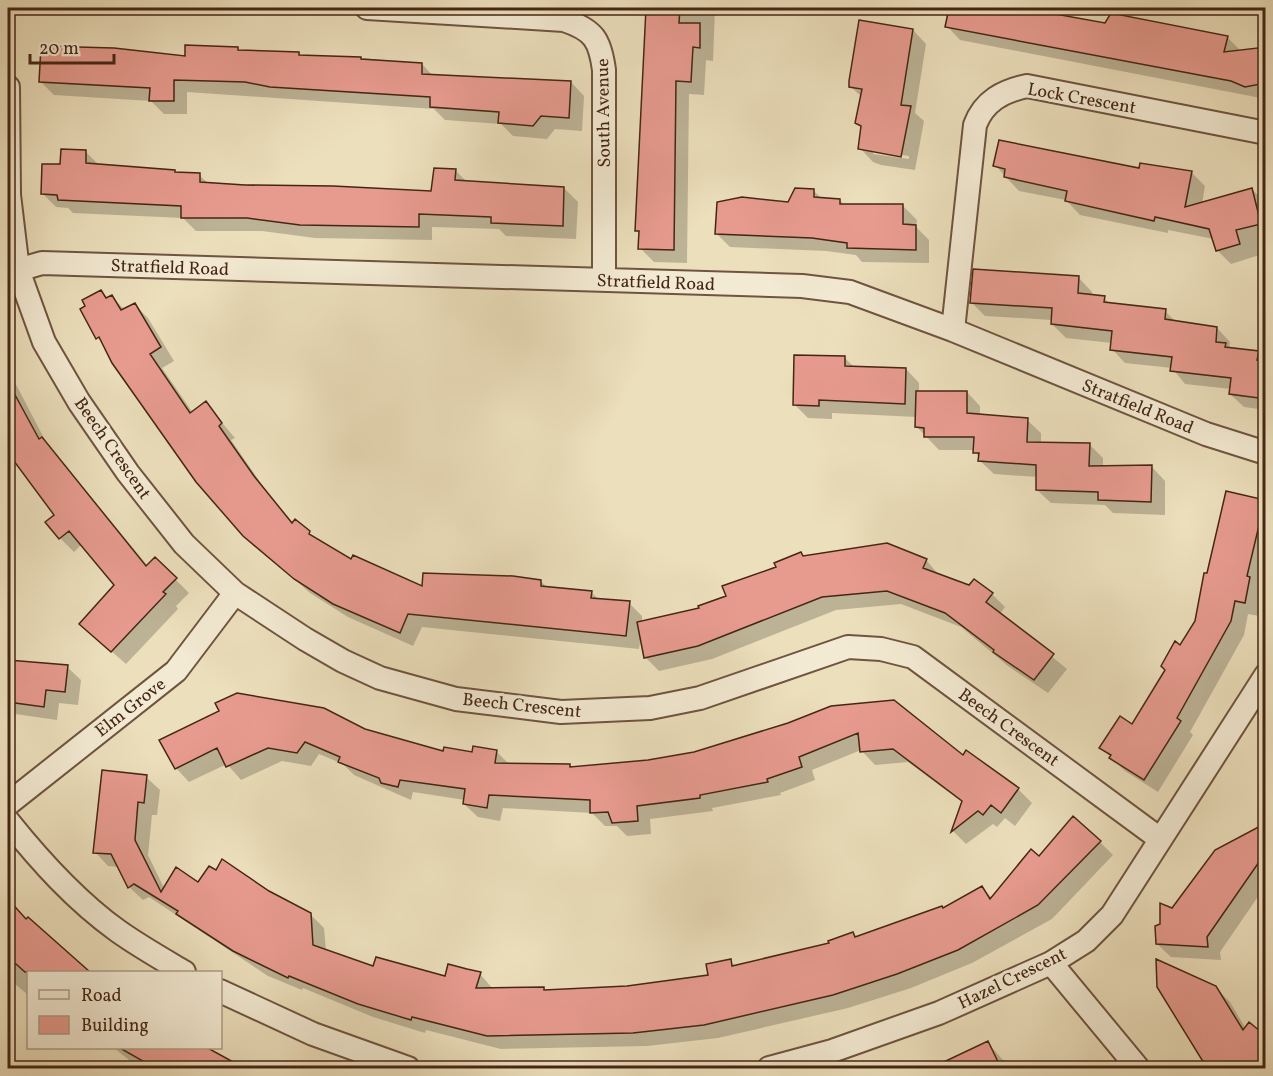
<svg xmlns="http://www.w3.org/2000/svg" width="1273" height="1076" font-family="Vollkorn,serif">
<rect width="100%" height="100%" fill="#ecdfbc"/>
<filter id="stains"><feTurbulence type="fractalNoise" baseFrequency=".00333" numOctaves="4"/><feColorMatrix values="0 0 0 0 .2 0 0 0 0 .09 0 0 0 0 .02 0 0 0 .5 -.17"/></filter>
<radialGradient id="worn" r=".72"><stop offset=".6" stop-color="#630" stop-opacity="0"/><stop offset="1" stop-color="#630" stop-opacity=".3"/></radialGradient>
<path fill="#0003" fill-rule="evenodd" d="M647,8H715L713,61L706,60L704,95L689,94L687,263L654,262L640,248V234L637,231Z
M950,8H1018L1105,25L1227,37L1241,51L1266,47V99L960,40L947,26Z
M913,30L926,44L915,113L924,121L915,170L881,165L873,162L860,148L863,129L857,123L862,97L851,87ZM873,151L909,156V159L873,154Z
M238,49L241,52L299,53L302,57L360,58L422,64L433,76L571,82L584,96L582,131L555,129L547,139L513,136L501,124L445,120L434,109L187,92V114H164L151,101L54,95L40,81Z
M85,151L99,165L199,175L209,184L432,193L455,170L467,182L564,188L578,202L576,239L506,236L499,229L432,227V240L315,238L262,231H196L183,218L73,213L68,208L56,207L43,194L62,165Z
M995,165L1140,169L1141,165L1192,173L1205,186L1202,204L1252,189L1266,204V253L1231,264L1218,251L1214,239L1168,230V233L1080,215L1066,200L1019,191Z
M814,191L822,199L840,200L845,206H903L917,220L916,227L929,240V263L862,262L856,255L826,251L730,247L717,234Z
M1079,278L1092,292V296L1104,298L1111,305L1165,311L1177,323L1217,328L1230,342L1229,349L1258,353L1266,360V410L1244,407L1230,394L1231,389L1185,384L1172,368L1125,363L1112,349V343L1066,338L1052,324V320L985,316L971,302Z
M100,291L108,299L112,297L125,310L135,305L148,318L174,361L162,368L193,413L205,403L235,438L231,440L267,492L293,523L351,561L424,588L541,581L547,588L591,592L599,600L629,603L642,616V622L701,610L728,597L801,553L805,557L926,560L939,575L992,594L1005,607L1000,614L1067,669L1048,693L1008,666L961,627L901,604L836,610L712,659L659,671L645,657L641,636L639,649L422,627L413,646L348,617L310,593L244,535L98,338Z
M845,358L855,368L906,369L919,383V393L967,392L980,406V416L1027,420L1041,433V444H1089L1103,458V467H1152L1165,481V515L1113,513L1105,505L1051,503L1037,490L1038,477L994,474L980,461L975,450H939L917,427V417L832,413V419L808,418L794,404Z
M8,369L47,444L148,566L155,559L189,593L176,606L178,609L126,664L95,637L116,585L82,544L74,552L60,538L56,515L8,450Z
M1265,501L1266,568L1259,616L1248,614L1244,635L1190,732L1193,735L1158,792L1125,771L1101,748L1132,726L1196,621L1208,575Z
M8,661L67,667L81,680L78,705L59,703L57,720L8,713Z
M831,707L963,757L966,752L1018,789L1032,803L1015,826L1005,818L997,827L993,824L966,844L953,831L963,803L908,762L875,765L861,750L812,770L815,780L780,793L781,795L712,808L713,811L650,819L651,834L627,836L617,826H605L592,813L503,808L500,821L478,817L464,804L465,800L413,792L411,800L354,775L343,764L319,754L311,766L282,761L241,780L227,764L189,782L176,768L161,741L365,730L445,753L497,752L510,765L572,768L648,762L694,754L788,724Z
M146,777L160,790L157,815H152L148,855L164,888L199,884L268,892L310,914L324,928L326,951L374,968L446,978L480,974L493,989H543L546,991L627,988L710,977L730,961L736,967L831,944L853,933L858,938L944,910L982,888L992,898L1039,858L1100,842L1113,855L1052,919L972,963L911,988L848,1008L718,1038L647,1046L501,1049L426,1030L425,1033L373,1017L303,988L302,990L268,976L149,897L143,900L129,887L119,867L108,866L95,852Z
M1266,825V885L1220,952L1221,960L1171,957L1157,944L1162,926L1172,910Z
M8,902L62,952L88,972H28V995L8,978V953L11,949L8,946Z
M1216,988L1230,1002L1246,1029L1266,1038V1068H1213L1203,1059Z
M988,1043L1003,1060L1060,1068H933Z
M114,1048H205L246,1068H139Z"/>
<path fill="#e79b8f" stroke="#452615" stroke-width="1.5" d="M646,8H680L679,23H700V48L693,47L691,82L676,81L674,250L638,249L639,231H635Z
M949,8H1022L1105,23L1111,13L1228,36L1224,52L1266,47V83L1245,87L1231,81L945,27Z
M859,20L913,29L901,105L911,106L901,157L858,149L861,126L855,123L862,89L849,87V81Z
M185,45L238,47V50L299,52V55L361,57V59L422,63V74L571,81L569,118L541,116L533,126L498,123L499,112L430,107V97L270,87L245,82L174,80V101H149L150,88L39,82L41,46L114,48L185,56Z
M999,140L1139,168L1140,163L1192,171L1185,207L1252,188L1261,224L1236,230L1240,244L1216,251L1209,229L1155,217L1154,221L1065,201L1067,191L1004,177L1005,169L993,166Z
M61,149L86,150V163L175,170V172L200,173V182L245,185L333,186L431,191L434,168L456,169L455,180L564,187L563,226L491,223V217L419,214V227L300,225L247,218H181V206L58,200L57,195L41,194L42,164H60Z
M795,188L814,189V197L840,199V204H903V224L916,225V250L847,248V243L812,238L715,234L717,202L742,197L788,202Z
M973,269L1079,276L1078,293L1105,296L1104,302L1166,309L1165,319L1217,327L1216,342L1226,343L1225,347L1259,351L1257,360L1266,361V399L1229,394L1231,378L1170,371L1172,357L1110,350L1112,331L1051,324L1052,308L970,303Z
M101,290L106,298L112,295L121,310L135,303L161,347L150,354L190,413L206,401L222,423L219,426L254,476L292,523L295,519L310,531L309,534L351,559L353,555L422,586L423,573L513,576L541,580V586L592,591L591,598L630,601L626,636L408,614L400,633L333,604L294,579L243,536L196,482L112,363L99,337L96,339L80,309L85,306L82,300Z
M794,355L845,356V366L906,368L905,404L819,400V406L793,405Z
M8,382L39,439L42,437L146,566L155,557L177,578L163,592L166,594L111,652L79,624L114,585L69,531L59,539L45,522L54,515L8,453Z
M916,391H967V413L1028,418L1027,442L1090,443L1089,466L1152,465L1151,502L1098,500V492L1036,490V465L978,461L979,453H973L974,437H924V428L915,427Z
M1226,491L1265,500L1247,576L1250,577L1245,603L1235,601L1231,621L1177,718L1181,721L1144,780L1109,758L1111,755L1099,748L1120,716L1132,724L1165,670L1161,666L1175,641L1180,645L1195,621L1204,573H1207Z
M887,543L927,559L923,568L969,585L974,579L993,593L986,602L1054,654L1034,680L993,652L994,650L945,613L887,591L822,597L698,646L644,658L637,622L699,608L698,606L726,596L722,586L776,567L774,563L801,552L803,556Z
M8,660L68,665L65,692L46,690L44,707L8,702Z
M237,693L324,708L365,729L443,751L444,747L472,752L473,746L497,750L495,763L570,764V767L648,760L694,752L788,723L831,706L894,700L963,755L966,750L1019,788L1001,813L991,805L983,815L978,811L951,832L962,801L893,749L860,752L858,733L799,757L802,767L767,779L768,782L700,795V798L637,806L638,821L612,823L608,812L590,813V800L489,795L487,808L463,804L465,789L400,780L398,787L381,783L379,778L338,762L340,757L305,742L297,753L268,748L226,767L217,748L175,769L159,740L219,711L215,703Z
M102,770L147,775L144,803L138,802L135,840L161,892L176,867L198,882L209,866L216,870L222,859L269,891L311,913L313,945L373,966L376,957L445,976L448,964L467,969L481,972L476,988L544,987V990L627,986L708,975L706,964L731,959L732,966L829,943L828,941L853,932L855,937L942,906L943,908L982,886L990,899L1031,849L1039,856L1073,816L1101,841L1038,905L958,950L897,974L833,995L704,1025L633,1033L487,1036L412,1017L411,1020L358,1004L289,976L288,978L233,951L176,914L178,911L134,884L128,888L111,854L93,853Z
M1266,823V852L1207,937L1208,947L1156,944L1155,926L1160,924V903L1172,908L1215,850Z
M8,899L26,919L28,917L90,972H25L8,957Z
M1156,959L1216,986L1243,1030L1249,1022L1266,1036V1068H1213L1202,1060L1157,987Z
M988,1041L1001,1068H931Z
M118,1047H206L244,1068H155Z"/>
<g fill="none" stroke-linecap="round" stroke-linejoin="round">
<defs>
<path id="minor" d="M367,8L564,20C594,30 600,40 604,70V280
M8,87L9,195L18,270L44,342L79,402L128,473L184,544L235,593L305,639L343,661L380,678L456,699L561,712L650,708L700,698L848,647L881,649L913,657L1160,839
M18,270L42,263L802,286L850,292L953,330L1206,434L1266,453
M953,330L975,125C984,101 1003,91 1027,86L1266,133
M8,804L176,671L235,593
M8,821C40,861 75,900 118,931C139,946 162,959 184,972
M1051,963L1138,1068
M220,991L313,1034L408,1068
M769,1068L832,1051L939,1013L1051,963L1086,941L1112,915L1266,675"/>
</defs>
<use href="#minor" stroke="#6f543f" stroke-width="26"/>
<use href="#minor" stroke="#f3ead3" stroke-width="22"/>
</g>
<g text-anchor="middle" stroke-width="6" stroke-linejoin="round" paint-order="stroke">
<g font-size="18" fill="#452615" stroke="#f3ead3">
<text transform="translate(1082 98) rotate(10)" y="6">Lock Crescent</text>
<text transform="translate(603 113) rotate(-91)" y="6">South Avenue</text>
<text transform="translate(170 267) rotate(2)" y="6">Stratfield Road</text>
<text transform="translate(656 282) rotate(2)" y="6">Stratfield Road</text>
<text transform="translate(1138 406) rotate(22)" y="6">Stratfield Road</text>
<text transform="translate(113 448) rotate(55)" y="6">Beech Crescent</text>
<text transform="translate(522 705) rotate(6)" y="6">Beech Crescent</text>
<text transform="translate(130 707) rotate(-38)" y="6">Elm Grove</text>
<text transform="translate(1009 727) rotate(36)" y="6">Beech Crescent</text>
<text transform="translate(1012 978) rotate(-26)" y="6">Hazel Crescent</text>
</g>
</g>
<rect width="1273" height="1076" fill="none" stroke="#ecdfbc" stroke-width="30"/>
<rect x="9" y="9" width="1255" height="1058" fill="none" stroke="#452615" stroke-width="3"/>
<rect x="15" y="15" width="1243" height="1046" fill="none" stroke="#452615" stroke-width="1.5"/>
<rect x="27" y="971" width="195" height="78" fill="#f3ead3" stroke="#ad9c87" stroke-width="1.5"/>
<rect x="39" y="990" width="30" height="9" fill="#f3ead3" stroke="#ad9c87" stroke-width="1.5"/>
<text x="81" y="1001" font-size="18" fill="#452615">Road</text>
<rect x="39" y="1016" width="30" height="18" fill="#e79b8f" stroke="#ad9c87" stroke-width="1.5"/>
<text x="81" y="1031" font-size="18" fill="#452615">Building</text>
<path d="M30 54v9h84v-9" fill="none" stroke="#452615" stroke-width="3"/>
<text x="39" y="54" font-size="18" fill="#452615" stroke="#f3ead3" stroke-width="4.5" paint-order="stroke">20 m</text>
<rect width="100%" height="100%" filter="url(#stains)"/>
<rect width="100%" height="100%" fill="url(#worn)"/>
</svg>
